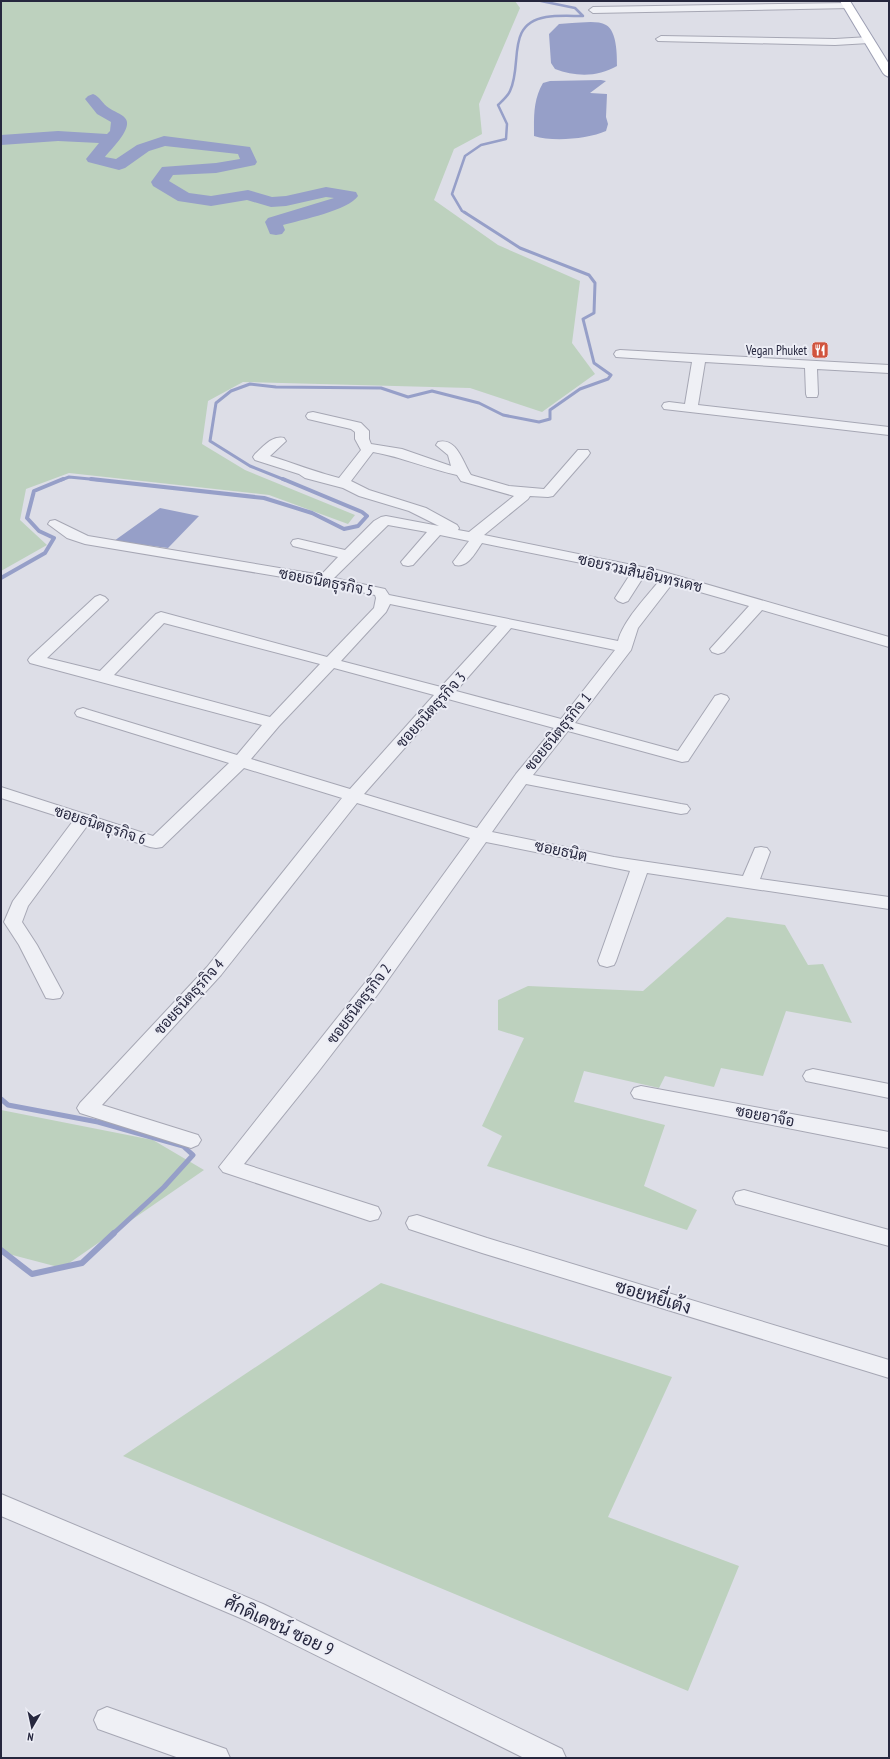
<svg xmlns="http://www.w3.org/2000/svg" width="890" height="1759" font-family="'PT Sans Narrow',Sarabun,sans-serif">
<rect width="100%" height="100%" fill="#dddee7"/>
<path fill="#bdd1be" d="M1,1H515L520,8L479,104L482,134L454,149L434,200L498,245L580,281L572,343L595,374L542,412L470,388L243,382L208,401L202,444L245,470L355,515L348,524L269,495L69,473L26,489L20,520L47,545L1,571Z
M727,917L785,925L808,965L823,964L852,1023L786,1011L763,1076L721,1068L714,1087L665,1076L659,1088L584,1071L574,1102L665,1125L644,1186L697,1210L687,1230L487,1166L502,1136L482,1126L524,1038L498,1030V1000L528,986L643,991Z
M1,1110L153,1140L204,1170L62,1268L1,1252Z
M381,1283L672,1377L608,1517L739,1566L688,1691L123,1456Z"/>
<path fill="#969fc8" d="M572,23C581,23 597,20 606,25C617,31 617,55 617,66C598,77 576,77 555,69L551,63L549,34L559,24Z
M601,80L606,81L590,93L607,94L606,117L608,124L606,131C588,139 553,142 534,136C534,117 533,100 543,83L550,81Z
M160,508L199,516L168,548L114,541Z"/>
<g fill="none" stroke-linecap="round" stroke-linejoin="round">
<path stroke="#969fc8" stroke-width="2.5" d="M466,213L462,211L452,194L465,156L481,145L506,139L507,124L498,105C502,101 508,96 510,91C523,64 505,24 546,17C558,15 571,16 583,16L575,8L541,1"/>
<path stroke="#969fc8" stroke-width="3" d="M61,480L69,477L100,480
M285,480L250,466L210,441L216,403L231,391L250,384L276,387L381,388L408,397L432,391L479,403L503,415L539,422L550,419V410L580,389L608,379L611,375L594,363L583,319L594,313L595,283L589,275L520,248L464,212"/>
<path stroke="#969fc8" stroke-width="4" d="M91,479L264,498L312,513L344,529L358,526L367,516L362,512L283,479
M1,578L45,553L54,538L39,531L27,518L34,491L63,479"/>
<path stroke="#969fc8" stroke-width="5" d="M1,1099L8,1105L98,1122L183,1146L193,1155L164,1187L113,1234"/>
<path stroke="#969fc8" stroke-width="6" d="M1,1250L32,1274L82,1263L114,1233"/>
<path fill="#969fc8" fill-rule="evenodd" d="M93,94C101,97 102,104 109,108C114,112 121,113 125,118C134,128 111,149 105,157L116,159L137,145L164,136L250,147L257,162L255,165L216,173L173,175L169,181L189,193L211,196L248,190L272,197L286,196L326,187L356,192L358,196C349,210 301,220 283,225L285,230L282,234L276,235L270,234L265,222L268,218L334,198L326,197L286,206L271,207L247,200L211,206L178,201L153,186L151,182L162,167L216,163L240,159L238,154L165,146L149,151L125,168L119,170L88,162L86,159L99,143L58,141L1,145V135L58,131L107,134L110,131L111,122L97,114L85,99L88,96Z"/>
<defs>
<path id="minor" d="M848,3L852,6L851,8L593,13L589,10L593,7Z
M661,36L835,39L869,37L874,40L869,43L835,45L658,41L656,39Z
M620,350L889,365V373L817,369L818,394L817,397H807L806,394L805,368L705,362L698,405L889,427V435L664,409L662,406L664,403L669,402L685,404L692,362L616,357L614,354L616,351Z
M313,412L361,423L369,431V439L371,444L402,449L451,466L448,455L436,445L438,442C457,437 463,463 471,475L509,486L544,489L578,450H588L590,453L588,456L553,496L548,497L530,496L528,499L484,535L657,570L889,637V647L762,610L724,652L718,654L712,652L710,649L749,606L672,584L638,628L631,650L575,723L678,751L715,696L721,694L727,696L729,699L688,761L682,762L568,731L533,775L681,804L687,805L690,809L687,813L681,814L526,784L492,832L614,857L743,876L755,848L761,847L767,848L770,852L760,879L889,897V909L647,873L616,961L614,965L607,967L600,965L598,961L630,871L486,842L378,994L318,1072L244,1164L378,1207L381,1213L378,1219L370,1221L223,1172L219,1167L364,984L470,838L357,803L221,975L102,1105L198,1135L201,1140L198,1145L191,1148L80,1113L77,1108L80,1103L207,967L342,798L244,768L162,847L156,848L150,847L87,826L28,906L22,922L37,945L63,993L60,998L53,999L46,998L19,945L4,922L13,901L73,821L1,798V787L153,836L229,763L77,716L75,713L77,710L83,708L89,710L237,755L262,725L30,663L28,660L30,657L95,597L100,595L105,597L108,600L47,658L100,671L156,614L161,612L327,657L374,608L376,598L375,595L324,584L85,544L67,538L48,524L50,521L55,520L88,536L321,575L338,557L293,546L291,543L293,540L298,539L345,550L374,521L381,517L386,516L439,526L409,511L359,496L343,488L305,478L299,474L255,460L253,457L255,454C263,447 272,435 284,438L286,441L270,456C293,463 315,472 339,478L361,450L355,439V432L351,429L308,419L306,416L308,413ZM373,452C402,457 429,469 457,475L461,481L514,496L469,532L458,530L459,528L457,525L426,508L369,490L351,481ZM388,525L427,532L401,562L403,565L408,566L413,565L440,535L469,541L453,562L455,565C468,568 475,553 482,543L631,573L615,598L618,601L623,603L628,601L644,576L660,580C646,597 623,621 618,641L389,595L385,589L334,578ZM390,604L497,626L441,687L341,661L386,612ZM164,623L320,664L270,717L114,675ZM511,628L615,650L561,719L456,691ZM334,668L434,695L350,789L251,759L279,726ZM448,699L554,728L516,774L477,828L364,794Z
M813,1069L889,1084V1098L806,1081L803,1076L806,1071Z
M641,1086L889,1132V1148L634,1098L631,1093L634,1088Z
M744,1190L889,1230V1246L736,1204L733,1198L736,1192Z
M417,1215L487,1238L889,1360V1378L482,1253L409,1229L406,1223L409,1217Z
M1,1494L263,1604L562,1749L566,1758H524L245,1620L1,1516Z
M107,1707L226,1749L230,1758H179L98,1729L94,1720L98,1711Z"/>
<path id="major" d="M840,1H850L889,64V77L885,75L883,73Z"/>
</defs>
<use href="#minor" stroke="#a6a7b4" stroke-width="2"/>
<use href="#major" stroke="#9c9eb3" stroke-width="2"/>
<use href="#minor" fill="#eff0f5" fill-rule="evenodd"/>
<use href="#major" fill="#fff" fill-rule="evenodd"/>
</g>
<defs>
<symbol id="restaurant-square" viewBox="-11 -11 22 22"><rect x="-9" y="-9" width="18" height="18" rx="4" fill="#d1543d" stroke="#ecedf5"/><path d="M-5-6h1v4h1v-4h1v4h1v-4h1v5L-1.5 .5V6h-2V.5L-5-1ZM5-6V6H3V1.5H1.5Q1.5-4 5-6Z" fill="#fff"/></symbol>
</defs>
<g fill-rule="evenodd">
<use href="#restaurant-square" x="810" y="340" width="20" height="20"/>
</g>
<g text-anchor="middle" stroke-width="4" stroke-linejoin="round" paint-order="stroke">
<g font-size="13" fill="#26273e" stroke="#ecedf5" text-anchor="end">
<text x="807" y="355">Vegan Phuket</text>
</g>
<g font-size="15" fill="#26273e" stroke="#ecedf5">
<text transform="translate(640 573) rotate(13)" y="5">ซอยรวมสินอินทรเดช</text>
<text transform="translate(326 582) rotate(11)" y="5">ซอยธนิตธุรกิจ 5</text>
<text transform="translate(431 710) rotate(-48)" y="5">ซอยธนิตธุรกิจ 3</text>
<text transform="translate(558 732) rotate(-51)" y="5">ซอยธนิตธุรกิจ 1</text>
<text transform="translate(100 825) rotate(18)" y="5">ซอยธนิตธุรกิจ 6</text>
<text transform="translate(561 851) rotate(12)" y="5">ซอยธนิต</text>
<text transform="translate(189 997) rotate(-48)" y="5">ซอยธนิตธุรกิจ 4</text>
<text transform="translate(359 1004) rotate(-53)" y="5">ซอยธนิตธุรกิจ 2</text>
<text transform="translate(765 1116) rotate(11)" y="5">ซอยอาจ๊อ</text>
</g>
<g font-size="18" fill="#26273e" stroke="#ecedf5">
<text transform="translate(653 1297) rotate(17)" y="6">ซอยหยี่เต้ง</text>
<text transform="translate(279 1626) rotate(25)" y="6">ศักดิเดชน์ ซอย 9</text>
</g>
</g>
<rect width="890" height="1759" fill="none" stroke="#26273e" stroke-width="4"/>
<g transform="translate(32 1727) rotate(189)" stroke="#ecedf5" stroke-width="3" paint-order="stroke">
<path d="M0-3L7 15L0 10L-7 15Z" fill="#26273e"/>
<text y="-6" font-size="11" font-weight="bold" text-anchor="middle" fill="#26273e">N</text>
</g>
</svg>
